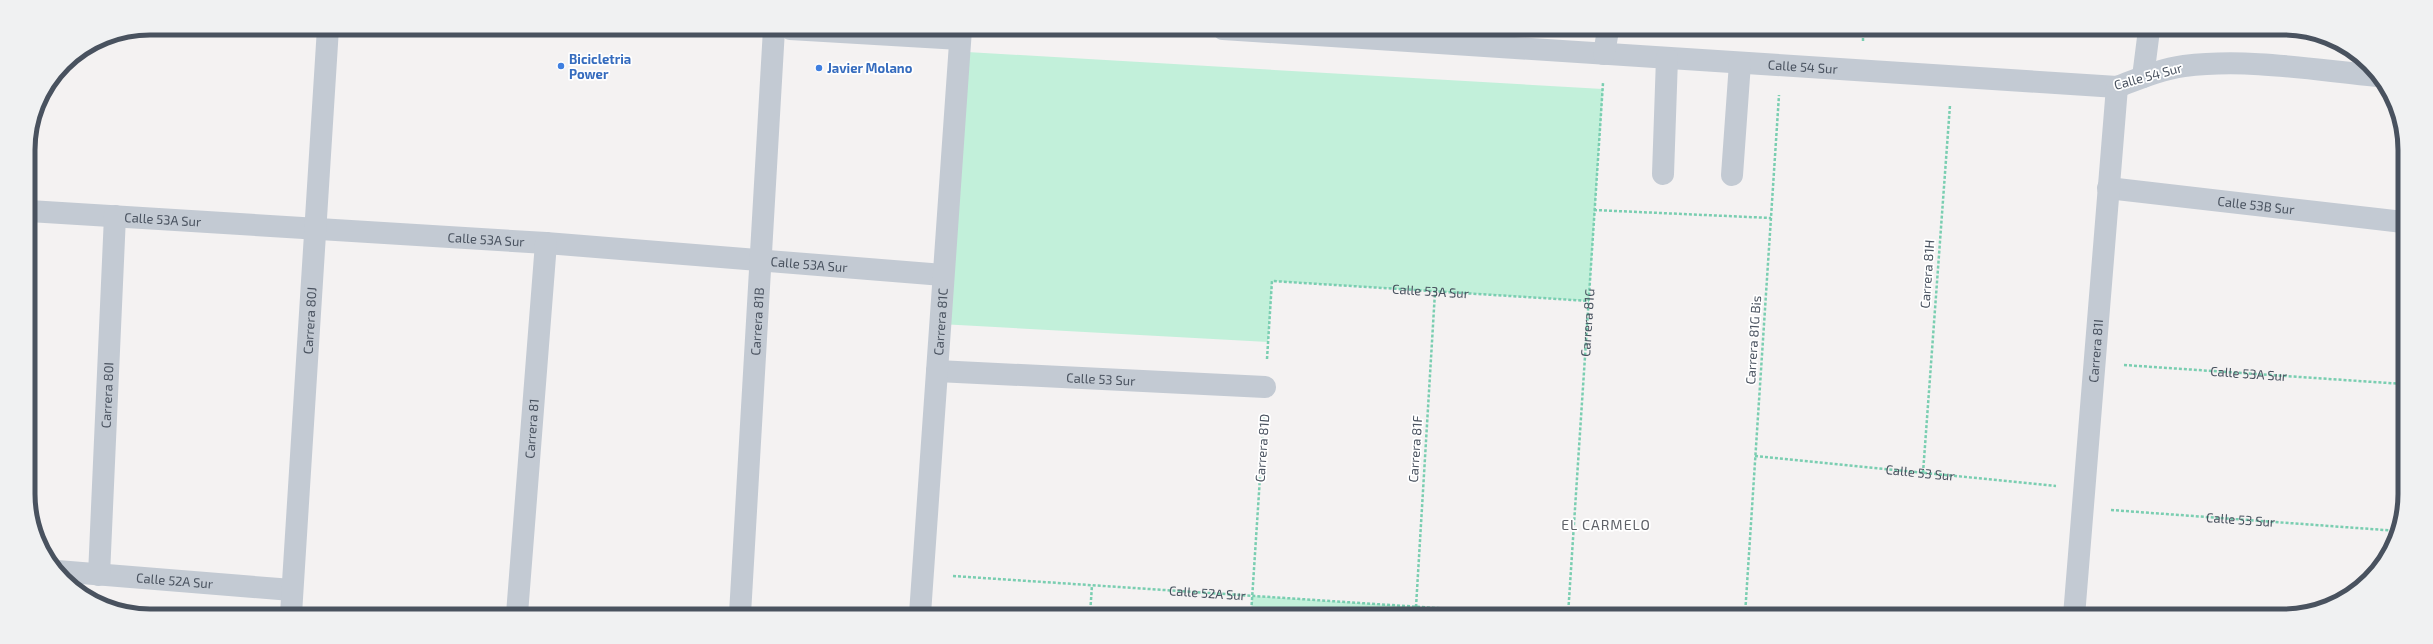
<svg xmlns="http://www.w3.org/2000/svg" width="2433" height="644" font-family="'Exo 2',sans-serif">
<rect width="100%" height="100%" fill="#f4f2f2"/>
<path fill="#c2f0da" d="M967,52L1603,89L1589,301L1272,281L1268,342L940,324Z
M1252,596L1541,615H1251Z
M103,605L241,614H126Z"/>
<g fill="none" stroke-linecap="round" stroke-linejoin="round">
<g stroke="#7aceb1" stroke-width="2.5" stroke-dasharray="3 2" stroke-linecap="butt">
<path d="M1784,36V30"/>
<path d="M1863,41V30"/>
<path d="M1594,210L1771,218"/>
<path id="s1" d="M1267,359L1272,281L1589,301"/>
<path id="s2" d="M2124,365L2403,384"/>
<path id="s3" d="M1755,456L2056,486"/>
<path d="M1923,473L1950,105"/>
<path id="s4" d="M2111,510L2398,531"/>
<path id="s5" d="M953,576L1541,615"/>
<path d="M1416,607L1435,292"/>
<path d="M1090,615L1092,585"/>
<path d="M1251,615L1264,416"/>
<path id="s6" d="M1568,615L1603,83"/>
<path d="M1745,615L1779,95"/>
</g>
<g stroke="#c3cad3" stroke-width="22">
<path d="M790,29L960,39"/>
<path id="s7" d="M1223,29L2117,87C2138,79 2161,69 2184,66C2249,58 2314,70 2379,76"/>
<path d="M1604,54L1608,30"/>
<path d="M2143,77L2149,30"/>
<path d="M1663,174L1667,58"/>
<path d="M1732,175L1740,63"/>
<path id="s8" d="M2108,188L2403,222"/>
<path id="s9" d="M29,211L546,243L943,275"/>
<path id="s10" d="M937,371L1265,387"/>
<path id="s11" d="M57,571L292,590"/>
<path id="s12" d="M99,575L115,216"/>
<path id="s13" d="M291,614L328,28"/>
<path id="s14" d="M517,614L546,243"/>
<path id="s15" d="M740,614L774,29"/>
<path id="s16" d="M920,614L961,29"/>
<path id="s17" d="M2074,616L2117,87"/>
</g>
</g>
<g fill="#3f7fe0" stroke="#fff" stroke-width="1.5">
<circle cx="561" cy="66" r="4"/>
<circle cx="819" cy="68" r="4"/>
</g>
<g text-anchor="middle" stroke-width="3.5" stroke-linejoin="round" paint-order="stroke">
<g font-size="13" font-weight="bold" fill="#366cbe" stroke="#fff" text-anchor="start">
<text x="569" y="64">Bicicletria<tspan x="569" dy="15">Power</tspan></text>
<text x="827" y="73">Javier Molano</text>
</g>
<g font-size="13" fill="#49525f" stroke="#fff">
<text dy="5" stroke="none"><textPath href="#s7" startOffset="581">Calle 54 Sur</textPath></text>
<text transform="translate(2148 76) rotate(-15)" y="5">Calle 54 Sur</text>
<text dy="5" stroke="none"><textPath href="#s8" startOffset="149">Calle 53B Sur</textPath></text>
<text dy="5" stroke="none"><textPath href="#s9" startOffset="134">Calle 53A Sur</textPath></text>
<text dy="5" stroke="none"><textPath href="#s9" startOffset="458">Calle 53A Sur</textPath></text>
<text dy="5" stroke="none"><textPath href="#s9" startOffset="782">Calle 53A Sur</textPath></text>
<text transform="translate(1927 274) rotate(-86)" y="5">Carrera 81H</text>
<text dy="5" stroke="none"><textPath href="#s1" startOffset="237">Calle 53A Sur</textPath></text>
<text dy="5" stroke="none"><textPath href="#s13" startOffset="294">Carrera 80J</textPath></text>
<text dy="5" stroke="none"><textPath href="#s15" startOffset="293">Carrera 81B</textPath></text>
<text dy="5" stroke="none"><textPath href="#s16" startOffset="293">Carrera 81C</textPath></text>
<text dy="5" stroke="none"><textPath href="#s6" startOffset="293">Carrera 81G</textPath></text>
<text transform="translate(1753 340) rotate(-86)" y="5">Carrera 81G Bis</text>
<text dy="5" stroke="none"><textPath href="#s17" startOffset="266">Carrera 81I</textPath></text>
<text dy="5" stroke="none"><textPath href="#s2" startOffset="125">Calle 53A Sur</textPath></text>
<text dy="5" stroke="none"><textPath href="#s10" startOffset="164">Calle 53 Sur</textPath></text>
<text dy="5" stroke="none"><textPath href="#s12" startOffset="180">Carrera 80I</textPath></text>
<text dy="5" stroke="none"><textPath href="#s14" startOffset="186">Carrera 81</textPath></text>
<text transform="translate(1262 448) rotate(-86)" y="5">Carrera 81D</text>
<text transform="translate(1415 449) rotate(-86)" y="5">Carrera 81F</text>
<text dy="5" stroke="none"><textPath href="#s3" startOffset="166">Calle 53 Sur</textPath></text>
<text dy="5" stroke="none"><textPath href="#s4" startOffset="130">Calle 53 Sur</textPath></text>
<text dy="5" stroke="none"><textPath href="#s11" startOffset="118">Calle 52A Sur</textPath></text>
<text dy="5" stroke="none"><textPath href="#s5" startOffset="255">Calle 52A Sur</textPath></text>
</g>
<g font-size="14" letter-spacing="1" fill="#5e6167" stroke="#fff">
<text x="1606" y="530">EL CARMELO</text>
</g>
</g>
<path d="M0 0H2433V644H0ZM150 35H2283A115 115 0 0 1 2398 150V494A115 115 0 0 1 2283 609H150A115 115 0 0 1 35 494V150A115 115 0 0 1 150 35Z" fill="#f0f1f2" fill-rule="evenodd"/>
<path fill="none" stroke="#49525f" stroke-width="5" d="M150 35H2283A115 115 0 0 1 2398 150V494A115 115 0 0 1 2283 609H150A115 115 0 0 1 35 494V150A115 115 0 0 1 150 35Z"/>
</svg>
